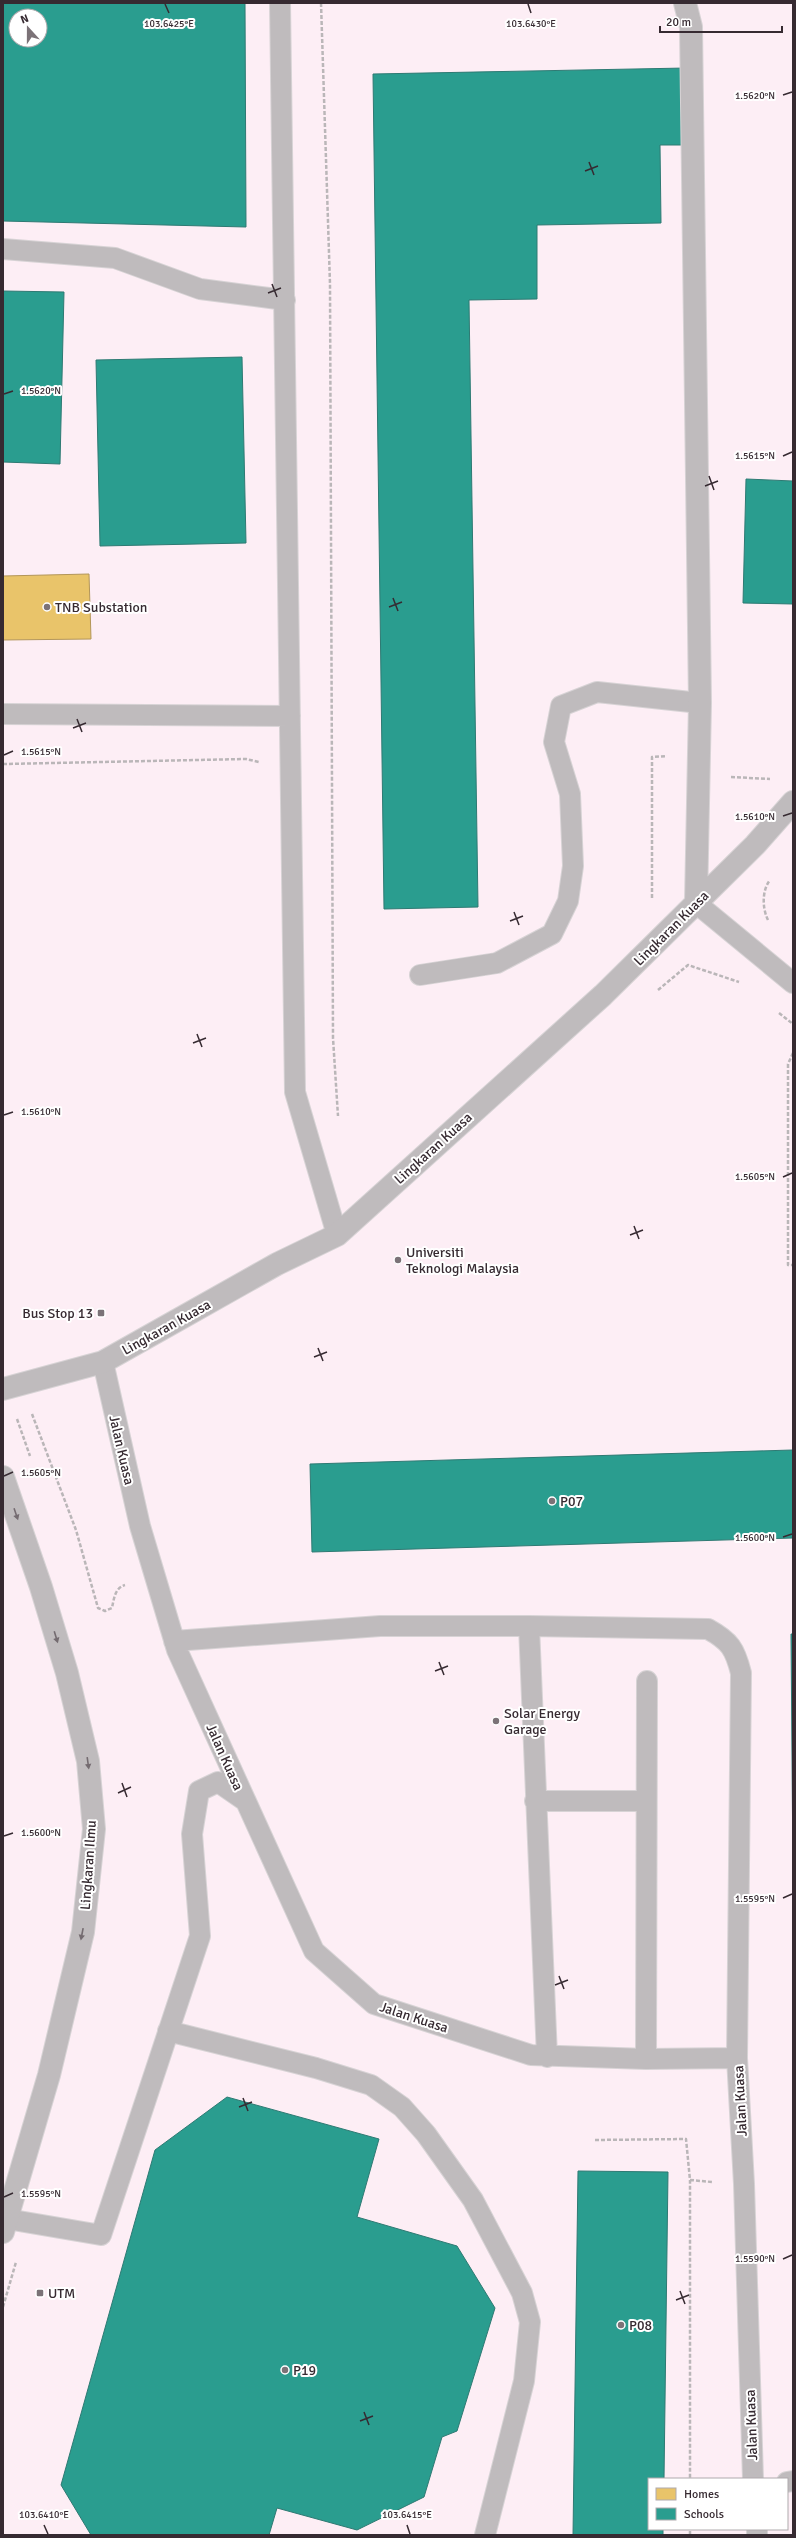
<svg xmlns="http://www.w3.org/2000/svg" width="796" height="2538" font-family="Signika,sans-serif">
<rect width="100%" height="100%" fill="#fbf7f9"/>
<path fill="#fdeef5" fill-rule="evenodd" d="M3,3H793V2535H3ZM16,16H40V40H16ZM649,2479H787V2529H649Z"/>
<path fill="#e9c46a" stroke="#b39659" d="M89,574L91,639L3,640V576Z"/>
<path fill="#2a9d8f" stroke="#2e7a73" fill-rule="evenodd" d="M3,3H245L246,227L3,221ZM16,16H40V40H16Z
M686,68L687,145H660L661,223L537,225V299L469,300L478,907L384,909L373,74Z
M3,291L64,292L60,464L3,462Z
M242,357L246,543L100,546L96,360Z
M746,479L793,481V604L743,603Z
M793,1450V1538L312,1552L310,1464Z
M791,1634H793V1878Z
M227,2097L379,2139L357,2217L457,2246L495,2308L457,2431L442,2437L424,2497L357,2530L277,2508L269,2535H91L61,2485L155,2150Z
M578,2171L668,2172L664,2479H649V2529H663V2535H573Z"/>
<g fill="none" stroke-linecap="round" stroke-linejoin="round">
<defs>
<path id="service" d="M280,3L295,1092L337,1235
M3,249L115,258L200,289L285,300
M3,714L290,716
M696,903L793,983
M420,975L497,963L552,934L568,901L573,866L570,794L554,742L561,706L597,692L700,703
M103,1362L140,1526L177,1650L314,1951L374,2004L531,2055L646,2059L737,2058L744,2184L753,2479
M529,1626L708,1629C730,1641 735,1649 741,1673L737,2058
M174,1641L380,1626H529L547,2057
M535,1801H646
M168,2031L316,2068L371,2085L402,2107L426,2134L473,2200L522,2293L530,2322L524,2381L485,2535
M646,2059L647,1681
M7,2219L101,2235L200,1936L192,1834L199,1791L218,1782L244,1800
M787,2482L793,2481
M757,2529V2535"/>
<path id="minor" d="M685,3L691,27L700,703L696,903
M3,1389L103,1362L277,1264L337,1235L603,995L755,845L793,802"/>
<path id="tertiary" d="M3,1477L41,1587L67,1673L88,1761L94,1829L83,1932L49,2075L3,2232"/>
</defs>
<use href="#service" stroke="#d7d3d5" stroke-width="22"/>
<use href="#minor" stroke="#d7d3d5" stroke-width="24"/>
<use href="#tertiary" stroke="#d7d3d5" stroke-width="24"/>
<path stroke="#bab6b8" stroke-width="2.5" stroke-dasharray="4 2" stroke-linecap="butt" d="M321,3L330,284L333,1038L338,1116
M3,764L246,759L259,762
M731,777L770,779
M652,898V757L667,756
M768,920C762,908 762,890 770,880
M658,990L688,965L739,982
M779,1013L793,1024
M793,1053L788,1064V1265H793
M32,1414L76,1530L98,1608L105,1611L112,1608C114,1598 115,1588 125,1585
M17,1419L30,1456
M595,2140L686,2139L690,2180V2479
M690,2180L712,2182
M3,2307L16,2262
M690,2535V2529"/>
<use href="#service" stroke="#bfbbbd" stroke-width="20"/>
<use href="#minor" stroke="#bfbbbd" stroke-width="22"/>
<use href="#tertiary" stroke="#bfbbbd" stroke-width="22"/>
</g>
<defs><path id="oneway-solid" d="M-6-.8H1V-3.2L6.5 0L1 3.2V.8H-6Z"/></defs>
<g fill="#746b70">
<use href="#oneway-solid" transform="translate(16 1514) rotate(71)"/>
<use href="#oneway-solid" transform="translate(56 1637) rotate(73)"/>
<use href="#oneway-solid" transform="translate(88 1763) rotate(82)"/>
<use href="#oneway-solid" transform="translate(82 1934) rotate(101)"/>
</g>
<path fill="none" stroke="#362a31" stroke-width="1.5" d="M165,4L169,13M528,4L531,13M783,95L792,92M589,162L594,175M585,171L598,166M272,284L277,297M268,293L281,288M4,394L13,391M783,456L792,452M709,476L714,490M705,486L718,481M393,598L398,611M389,607L402,602M77,719L82,732M73,728L86,723M4,755L13,751M783,816L792,813M514,912L519,925M510,921L523,916M197,1034L202,1047M193,1043L206,1038M4,1115L13,1112M783,1177L792,1173M634,1226L639,1239M630,1235L643,1230M318,1348L323,1361M314,1357L327,1352M4,1476L13,1472M783,1537L792,1534M439,1662L444,1675M435,1671L448,1666M122,1783L127,1797M118,1793L131,1787M4,1836L13,1833M783,1898L792,1894M559,1976L564,1989M555,1985L568,1980M243,2098L248,2111M239,2107L252,2102M4,2197L13,2193M783,2259L792,2255M680,2291L685,2304M676,2300L689,2295M364,2412L369,2425M360,2421L373,2416M44,2525L48,2534M407,2525L410,2534"/>
<g fill="#7b7277" stroke="#fff" stroke-width="1.5">
<circle cx="47" cy="607" r="4"/>
<circle cx="398" cy="1260" r="4"/>
<rect x="97" y="1309" width="8" height="8" rx="2"/>
<circle cx="552" cy="1501" r="4"/>
<circle cx="496" cy="1721" r="4"/>
<rect x="36" y="2289" width="8" height="8" rx="2"/>
<circle cx="621" cy="2325" r="4"/>
<circle cx="285" cy="2370" r="4"/>
</g>
<g text-anchor="middle" stroke-width="4" stroke-linejoin="round" paint-order="stroke">
<g font-size="14" fill="#362a31" stroke="#fff" text-anchor="start">
<text x="55" y="612">TNB Substation</text>
<text x="406" y="1257">Universiti<tspan x="406" dy="16">Teknologi Malaysia</tspan></text>
<text x="93" y="1318" text-anchor="end">Bus Stop 13</text>
<text x="560" y="1506">P07</text>
<text x="504" y="1718">Solar Energy<tspan x="504" dy="16">Garage</tspan></text>
<text x="48" y="2298">UTM</text>
<text x="629" y="2330">P08</text>
<text x="293" y="2375">P19</text>
</g>
<g font-size="14" fill="#362a31" stroke="#fff">
<text transform="translate(671 928) rotate(-45)" y="5">Lingkaran Kuasa</text>
<text transform="translate(433 1148) rotate(-42)" y="5">Lingkaran Kuasa</text>
<text transform="translate(166 1327) rotate(-29)" y="5">Lingkaran Kuasa</text>
<text transform="translate(122 1450) rotate(77)" y="5">Jalan Kuasa</text>
<text transform="translate(225 1757) rotate(66)" y="5">Jalan Kuasa</text>
<text transform="translate(88 1865) rotate(-86)" y="5">Lingkaran Ilmu</text>
<text transform="translate(414 2017) rotate(18)" y="5">Jalan Kuasa</text>
<text transform="translate(740 2101) rotate(-93)" y="5">Jalan Kuasa</text>
<text transform="translate(751 2425) rotate(-92)" y="5">Jalan Kuasa</text>
</g>
</g>
<g font-size="10" text-anchor="middle" fill="#362a31" stroke="#fff" stroke-width="4" stroke-linejoin="round" paint-order="stroke">
<text x="169" y="27">103.6425°E</text>
<text x="531" y="27">103.6430°E</text>
<text x="755" y="99">1.5620°N</text>
<text x="41" y="394">1.5620°N</text>
<text x="755" y="459">1.5615°N</text>
<text x="41" y="755">1.5615°N</text>
<text x="755" y="820">1.5610°N</text>
<text x="41" y="1115">1.5610°N</text>
<text x="755" y="1180">1.5605°N</text>
<text x="41" y="1476">1.5605°N</text>
<text x="755" y="1541">1.5600°N</text>
<text x="41" y="1836">1.5600°N</text>
<text x="755" y="1902">1.5595°N</text>
<text x="41" y="2197">1.5595°N</text>
<text x="755" y="2262">1.5590°N</text>
<text x="44" y="2518">103.6410°E</text>
<text x="407" y="2518">103.6415°E</text>
</g>
<rect width="796" height="2538" fill="none" stroke="#362a31" stroke-width="8"/>
<rect x="648" y="2478" width="140" height="52" fill="#ffffff" stroke="#afaaad"/>
<rect x="656" y="2488" width="20" height="12" fill="#e9c46a" stroke="#afaaad"/>
<text x="684" y="2498" font-size="12" fill="#362a31">Homes</text>
<rect x="656" y="2508" width="20" height="12" fill="#2a9d8f" stroke="#afaaad"/>
<text x="684" y="2518" font-size="12" fill="#362a31">Schools</text>
<g transform="translate(28 28) rotate(339)"><circle r="19" fill="#ffffff" stroke="#afaaad"/>
<path d="M0-3L7 15L0 10L-7 15Z" fill="#7b7277"/>
<text y="-6" font-size="11" font-weight="bold" text-anchor="middle" fill="#362a31">N</text>
</g>
<path d="M660 26v6h122v-6" fill="none" stroke="#362a31" stroke-width="2"/>
<text x="666" y="26" font-size="12" fill="#362a31" stroke="#ffffff" stroke-width="3" paint-order="stroke">20 m</text>
</svg>
